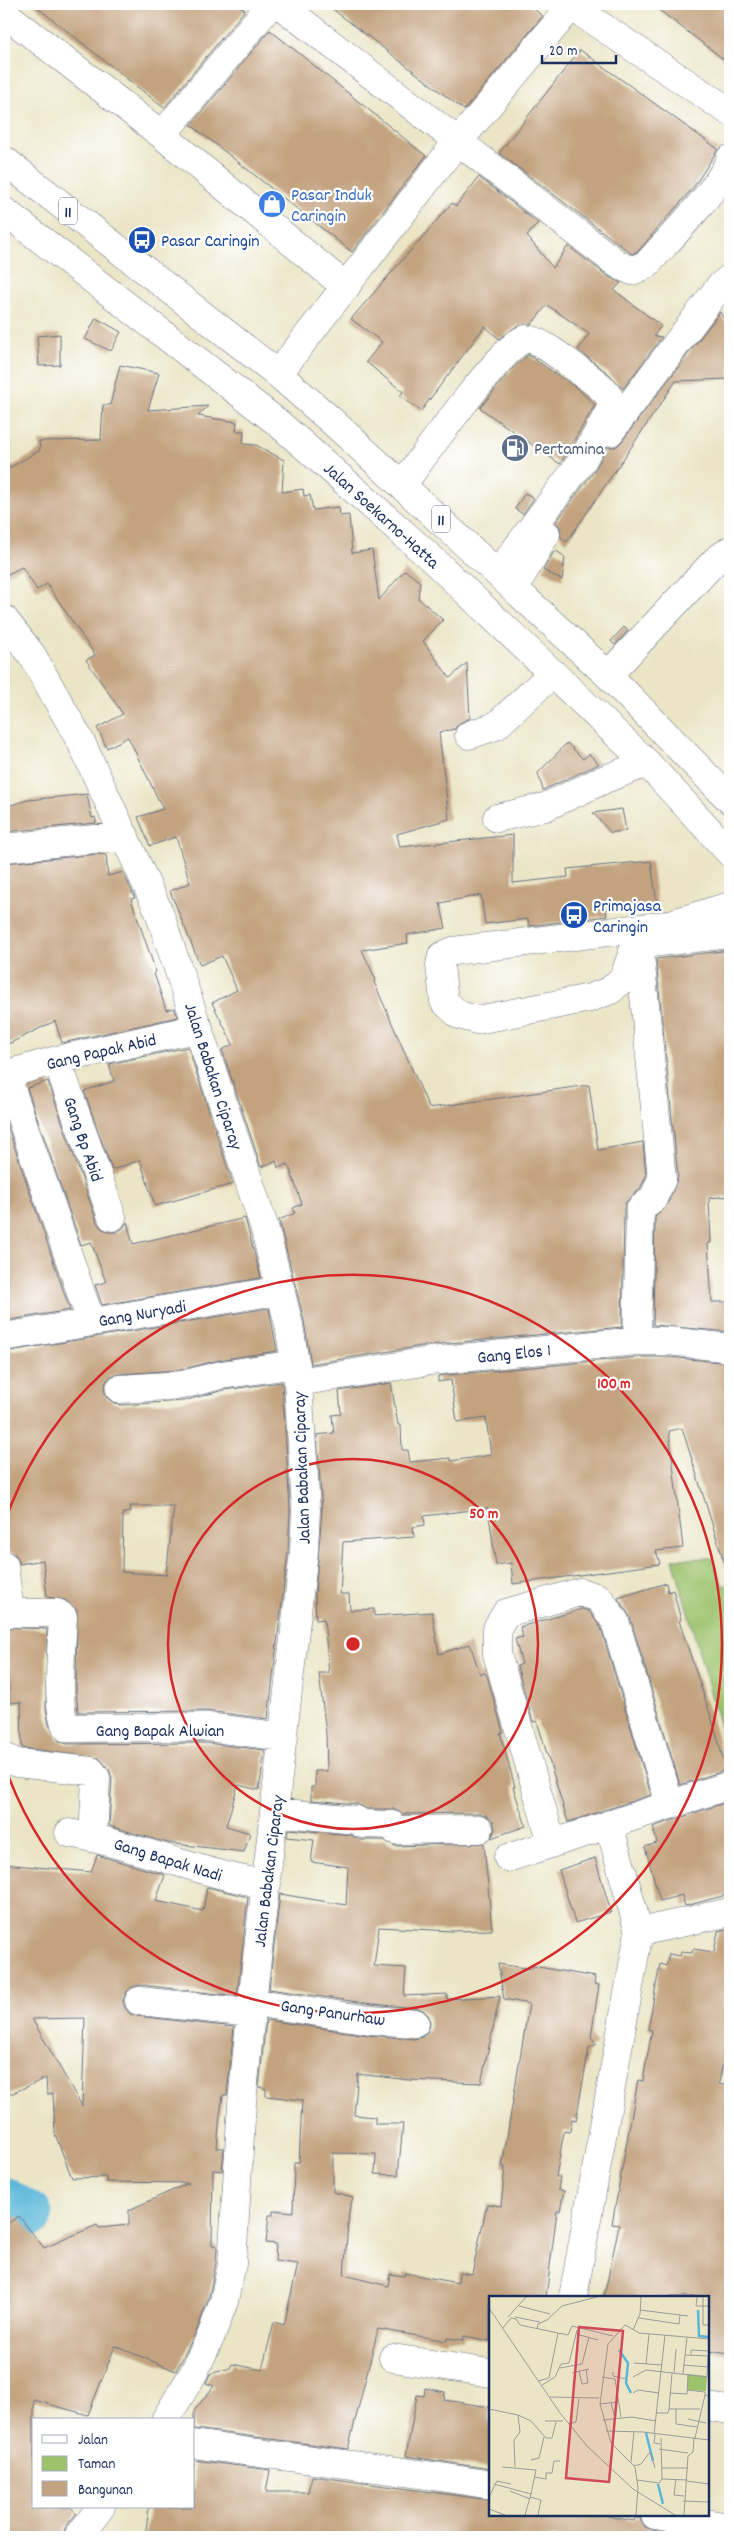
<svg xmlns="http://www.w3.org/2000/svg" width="734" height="2541" font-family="Dekko,sans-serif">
<rect width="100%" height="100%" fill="#fff"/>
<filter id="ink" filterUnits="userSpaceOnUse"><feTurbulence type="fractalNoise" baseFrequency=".02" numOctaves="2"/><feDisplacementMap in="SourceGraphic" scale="10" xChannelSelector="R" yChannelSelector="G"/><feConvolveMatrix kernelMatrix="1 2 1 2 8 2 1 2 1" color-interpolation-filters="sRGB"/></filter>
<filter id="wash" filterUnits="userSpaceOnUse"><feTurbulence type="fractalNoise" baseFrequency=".0096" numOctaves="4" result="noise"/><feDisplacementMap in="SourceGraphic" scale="20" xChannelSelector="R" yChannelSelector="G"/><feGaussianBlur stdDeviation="1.12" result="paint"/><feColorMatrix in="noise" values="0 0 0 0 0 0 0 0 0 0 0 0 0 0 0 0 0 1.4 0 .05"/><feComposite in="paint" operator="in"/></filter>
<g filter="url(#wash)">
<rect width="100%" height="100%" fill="#ebe5c6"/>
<path fill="#9dc26c" stroke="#5c7865" d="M712,1558L723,1586L730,1585V1763L673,1559Z"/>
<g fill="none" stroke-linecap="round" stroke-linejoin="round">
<path stroke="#5bb7d9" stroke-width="44" d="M4,2199L31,2215"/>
</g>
<g id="blocks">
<path fill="#c3a37f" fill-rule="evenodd" d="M33,4H237L245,10L164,108Z
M326,4H527L543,16L464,110Z
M651,4H730V64Z
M270,30L426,156L352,252L191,125Z
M580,50L718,149L693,188L638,251L632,254L499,153Z
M479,177L538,223L527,236L553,268L568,246L609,277L621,283L614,290L661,326L654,336L662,337L623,389L609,374L578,350L589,334L547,305L532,324L517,326L499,339L485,326L421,411L400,396L403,392L366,362L382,342L351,319L452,203L456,206Z
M720,312L730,330V379L676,381L567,542L561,538L560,527L556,522L595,470L607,447H616L622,441Z
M96,318L121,332L111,351L85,339Z
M60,334V365L39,366L37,336Z
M528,355L578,389L595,405L560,464L480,408L511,370Z
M120,365L159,373L148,410L208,406L198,416L237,422L236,431H244L243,444L256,445L284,460L282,492L303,489L304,496L310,495L313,510L339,507L340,516L349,515L352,553L372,550L379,600L405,570L420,582L418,598L443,620L423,641L450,678L467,663L470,718L458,724L455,729L439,732L449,819L397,834L400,847L513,835V883L568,877L567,869L651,861L657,904L606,909L607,916L529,926L528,919L485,924L481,895L440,903L446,928L407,935L408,943L362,950L376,980L374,982L429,1108L589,1085L598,1150L643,1142L646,1176L640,1189L626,1202L624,1209L622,1327L428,1345L311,1364L304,1321L279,1220L295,1213L293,1208L302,1204L288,1164L278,1168L276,1161L261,1167L222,1050L233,1044L212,1003L237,990L222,956L200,965L170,891L190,883L176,837L150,846L138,817L163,809L128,737L107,748L97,728L123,714L86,660L95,655L47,584L37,590L22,567L4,576V492L8,490L4,471L40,450L39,441L101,440L103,405H110Z
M525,493L534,498L523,514L515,509Z
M555,550L565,557L562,580L543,570Z
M624,627L628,631L615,645L611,641Z
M567,743L583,759L589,754L599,764L543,790L538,773Z
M87,794L92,818L95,817L96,823L4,832V807L28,800Z
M622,809L626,830L611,833L593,813Z
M100,854L106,855L108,876L123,872L135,898L131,899L156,972L154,973L166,1010L174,1008L178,1017L62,1043L55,1021L4,1046V863Z
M730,950V1196L709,1198L711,1243H708L712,1302H730V1332L653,1325L655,1217L667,1205L678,1177L656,959Z
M188,1047L233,1184L155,1206L140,1160L112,1170L84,1091L114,1081L109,1064Z
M48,1081L97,1222L101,1228L109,1232H117L123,1228L127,1222L133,1244L245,1218L261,1278L102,1305L95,1285L106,1282L91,1242L81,1245L27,1088Z
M4,1116L70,1310L4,1321Z
M269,1308L277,1351L219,1360L180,1370L119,1374L111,1376L106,1382L104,1390L107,1398L114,1403L121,1405L183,1401L224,1390L282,1382L290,1510L288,1551L268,1719L207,1711L78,1712L76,1691L77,1610L65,1600L47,1597L43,1560L20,1564L16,1555L4,1550V1352ZM130,1506H174L166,1575L122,1572L123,1513L131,1512Z
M638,1357H668L730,1363V1567L726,1568L682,1428L669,1431L683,1548L656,1551L660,1564L513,1584L511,1563L496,1565L488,1508L424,1516L425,1525L413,1527L414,1537L343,1542L340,1594H349L350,1610L374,1609V1616L432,1612L439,1654L470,1644L480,1674L485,1673L487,1676L503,1732L500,1733L515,1787H513L526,1826L491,1838L495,1829L493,1821L487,1816L479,1813L403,1814L393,1809H367L358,1804L311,1800V1787H315V1771H327L326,1734L319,1673H329L324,1619L316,1620L315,1594L322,1511L317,1435L334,1433L332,1415L341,1414L339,1391L391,1383L398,1425H401L402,1450H408L410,1462L450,1458L451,1461L491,1455L486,1418L457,1422L451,1380L438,1382V1376Z
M666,1583L668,1592L673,1590L681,1620L679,1621L716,1732L726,1770L680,1785L630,1617L618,1598Z
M582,1609L589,1611L601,1628L651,1795L568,1822L537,1721L533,1722L517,1666L522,1664L515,1639L523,1637L520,1627Z
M4,1627L47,1629L46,1708L49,1725L59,1741L67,1744L206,1743L265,1750L259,1790L238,1785L226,1826L250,1833L244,1852L168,1843L109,1826L112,1778L109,1769L99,1758L22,1748L21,1702L10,1703L7,1663L4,1664Z
M730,1801V1894L685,1906L682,1895L660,1901L645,1847L657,1843L653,1827Z
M288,1829L351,1835L361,1840H384L395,1846L484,1843L492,1930L451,1931L379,1927L374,1966L406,1968L404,1996L447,1994V1999L500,1996L481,2083L409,2080L358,2074L354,2115L375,2117V2124H403L398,2175L375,2174L376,2154L333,2153V2192L353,2197L349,2211L344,2275L388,2286L390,2274L404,2276L405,2273L458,2283L459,2272L472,2274L487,2204L501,2206L505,2167H502L529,2004L504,1999L498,1964L532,1969L533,1966L595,1977L594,1984L599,1985L591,2037L597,2044L589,2048L576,2120L572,2119L570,2132L564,2131L556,2177H560L558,2190L564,2191L560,2211H557L546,2297H490V2341L464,2336L463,2340L447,2338V2341L378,2329L348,2449L194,2429V2411L214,2386L206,2383L210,2374L230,2368L232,2364L262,2370L274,2322L284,2325L298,2264L275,2261L276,2244L266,2243L269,2215H273V2210L293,2212L294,2163L299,2162L302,2100L266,2096V2089L259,2087L266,2020L368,2035L414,2039L422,2037L428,2031L430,2025L429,2016L423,2010L417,2008L372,2004L269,1989L280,1894L346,1905L348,1867L311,1862L314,1840L287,1837Z
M97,1855L165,1875L156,1901L203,1911L207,1887L248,1897L237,1996L140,1985L132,1987L127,1991L123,2000L125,2008L130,2014L137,2016L234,2027L227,2095H223L220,2115L217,2148H224L222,2171L213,2170L212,2245L217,2246L216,2262L209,2297L197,2330L176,2371L115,2346L88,2415L34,2400V2507H70L77,2513L65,2528L63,2537H4V2226L19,2216L44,2248L97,2225L99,2228L129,2225V2210L189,2183L106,2182V2177L72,2178L55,2134L53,2094H47L46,2078L4,2097V1864L91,1872ZM85,2018L82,2106L32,2019Z
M595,1858L611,1912L575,1923L559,1870Z
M730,1928V2021L719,2084L730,2086V2354L708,2351V2297H604L619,2225L612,2224L638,2080L643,2081L652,2030L648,2029L660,1964L666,1966L669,1954L680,1956L681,1952L692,1953L693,1949L714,1952L718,1931Z
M425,2388L445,2392L444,2400L490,2407V2469L406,2456L417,2395L424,2396Z
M194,2460L270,2470L266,2492H308L312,2476L490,2500V2515H603L634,2521L635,2518H640L645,2527L652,2530L691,2537H145L149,2507H194Z"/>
</g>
</g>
<g filter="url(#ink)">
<use href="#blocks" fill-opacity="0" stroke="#646f82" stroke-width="1"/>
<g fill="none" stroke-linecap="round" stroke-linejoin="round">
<defs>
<path id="minor" d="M279,4L619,265L632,271L647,264C669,239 721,187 730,159
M568,4L730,112
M4,13L162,135L346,287
M162,135L271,4
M278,374L447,155L573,4
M610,432L720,286L730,278
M403,484C420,461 505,342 525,339C537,337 567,362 577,369C588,377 613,393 612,407L582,461L498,573
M514,588L546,534
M4,619L32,655L81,742L159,912L264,1226L289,1325L298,1382L306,1510L304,1552L252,2002L242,2103L232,2264L224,2301L211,2336L193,2374L165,2420
M608,675L715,561L730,550
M469,735L496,726L553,673
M497,818L545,807L605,779L647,763
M4,848L125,836
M641,928L624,977L611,990L590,998L477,1020L459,1015L444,1001L440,965L442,956L453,951L641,928L667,925L730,906
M57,1060L112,1217
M6,1074L91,1322
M4,1075L57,1060L199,1028
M4,1337L281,1290
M637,1341L640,1209L653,1199L662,1179L640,955L645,947L651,943L730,934
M298,1382L430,1361L637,1341H669L730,1348
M120,1389L182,1385L221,1375L296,1364
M4,1565L10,1613H57L63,1617C62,1640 55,1711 67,1728L207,1727L284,1737
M4,1757L17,1763L91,1771L96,1778L93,1838
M275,1812L356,1820L362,1824L392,1825L395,1830L479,1829
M609,1824L639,1932
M69,1833C136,1845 199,1874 267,1884
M552,1843L497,1654V1628L506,1613L580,1592L599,1598L615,1621L670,1805
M508,1858L730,1785
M139,2001L251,2013
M252,2002L370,2020L415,2023
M573,2297L639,1932L730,1912
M393,2358L490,2373
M708,2407L730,2410
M194,2444C293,2459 392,2468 490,2485
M655,2515L730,2527
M78,2537L101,2507"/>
<path id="highway" d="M4,160L278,374L335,424L608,675L730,800
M4,211L277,422L349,485L432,559L647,763L730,853"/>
</defs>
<use href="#minor" stroke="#646f82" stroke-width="29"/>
<use href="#highway" stroke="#646f82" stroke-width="29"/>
<use href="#minor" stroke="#fff" stroke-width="28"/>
<use href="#highway" stroke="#fff" stroke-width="28"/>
</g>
</g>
<g fill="none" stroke="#d62828" stroke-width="2.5">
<circle cx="353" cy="1644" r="185"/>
<path d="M4 1524A369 369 0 1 1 4 1764"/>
</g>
<defs>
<symbol id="shop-disc" viewBox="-11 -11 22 22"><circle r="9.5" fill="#3f7fe0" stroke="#fff"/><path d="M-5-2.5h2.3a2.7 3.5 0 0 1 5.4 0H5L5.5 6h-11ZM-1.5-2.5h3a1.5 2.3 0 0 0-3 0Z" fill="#fff"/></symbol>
<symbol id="bus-disc" viewBox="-11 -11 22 22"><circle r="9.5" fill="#1a4fb4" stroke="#fff"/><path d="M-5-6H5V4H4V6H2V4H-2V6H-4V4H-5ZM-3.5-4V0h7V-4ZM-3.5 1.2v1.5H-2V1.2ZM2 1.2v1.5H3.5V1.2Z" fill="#fff"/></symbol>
<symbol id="fuel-disc" viewBox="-11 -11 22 22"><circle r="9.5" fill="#5c6f8a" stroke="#fff"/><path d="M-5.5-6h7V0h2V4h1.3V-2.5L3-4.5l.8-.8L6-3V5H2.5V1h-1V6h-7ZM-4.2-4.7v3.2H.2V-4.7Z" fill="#fff"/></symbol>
</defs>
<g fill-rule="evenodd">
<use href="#shop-disc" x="256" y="188" width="32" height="32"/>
<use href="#bus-disc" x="126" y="224" width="32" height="32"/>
<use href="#fuel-disc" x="499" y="432" width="32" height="32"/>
<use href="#bus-disc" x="558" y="899" width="32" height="32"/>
</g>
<g text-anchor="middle" stroke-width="4.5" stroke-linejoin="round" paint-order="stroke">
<g fill="#fff" stroke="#5f6d8e" stroke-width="1">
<rect x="59" y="197.5" width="18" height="27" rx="4"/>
<rect x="432" y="505.5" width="18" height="27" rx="4"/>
</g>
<g font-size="16" font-weight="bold" fill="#1b2f5e">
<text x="68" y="217">11</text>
<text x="441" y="525">11</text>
</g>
<g font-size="18" fill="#366cbe" stroke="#fff" text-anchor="start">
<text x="291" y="200">Pasar Induk<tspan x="291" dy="21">Caringin</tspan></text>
</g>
<g font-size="18" fill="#164399" stroke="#fff" text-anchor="start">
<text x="161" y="246">Pasar Caringin</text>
<text x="593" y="911">Primajasa<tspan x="593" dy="21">Caringin</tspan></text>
</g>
<g font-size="18" fill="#4e5e75" stroke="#fff" text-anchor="start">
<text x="534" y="454">Pertamina</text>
</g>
<g font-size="18" fill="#1b2f5e" stroke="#fff">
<text transform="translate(382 515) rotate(42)" y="6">Jalan Soekarno-Hatta</text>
<text transform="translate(101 1051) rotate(-13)" y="6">Gang Papak Abid</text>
<text transform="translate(214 1076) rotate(72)" y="6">Jalan Babakan Ciparay</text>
<text transform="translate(84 1139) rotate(71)" y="6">Gang Bp Abid</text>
<text transform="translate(142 1313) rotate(-10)" y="6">Gang Nuryadi</text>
<text transform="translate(514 1353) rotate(-6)" y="6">Gang Elos 1</text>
<text transform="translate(301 1468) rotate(-92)" y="6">Jalan Babakan Ciparay</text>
<text x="160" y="1736">Gang Bapak Alwian</text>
<text transform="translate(168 1859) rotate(17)" y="6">Gang Bapak Nadi</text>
<text transform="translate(268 1871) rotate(-83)" y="6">Jalan Babakan Ciparay</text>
<text transform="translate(333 2012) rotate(8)" y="6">Gang Panurhaw</text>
</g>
</g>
<g transform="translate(489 2296)">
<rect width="220" height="220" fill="#ebe5c6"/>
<path d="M199,78L218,80L217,95L198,94Z" fill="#9dc26c"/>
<path fill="none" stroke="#5bb7d9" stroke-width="2.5" d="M209,14L210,40L220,41M130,54L139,67L137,87L142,97M157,137L164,165M169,188L174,208"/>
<path fill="none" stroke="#989c9c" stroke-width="1" d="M208,1L207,10H220M214,1V29H220M30,10L61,18M0,12L71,117L98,150L144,193L186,219M151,14L199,20M19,21L37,1M26,21L51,26M150,22L190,28L191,19M14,32L22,22L27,23L31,29L69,37L79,39L83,30L124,40M48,33L49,28L58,24L73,10L108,1M144,34L151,18L152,1M87,38L109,44M202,59V54L220,55M145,67L173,69M157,68L160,38M195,69L219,71M71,72L93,68L100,41M90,75L93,88L99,87L97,73M124,76V80L137,83M83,77L100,73M185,77L187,53M194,78L198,41M113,81L126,83L132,121M144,81L157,74L218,81L219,60L196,59M49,85L60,82L69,37M53,89L66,81L72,68L80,67L88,34M198,94L216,96V99L220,100M144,97L149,94L170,97M181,97L198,98L199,79M61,101L110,102M122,107L126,122M111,108L129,106M0,113L29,119L42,125L57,142H63L67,126M180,113L183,77M187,113V128L208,131M168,117H179L180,113H211M199,123L217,127M114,124L143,121L167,125M56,125H74M80,128L87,126L90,103M117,135L154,136L220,144M165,138L176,39M166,138L165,147L171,148M172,142L173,183M206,142L216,99M170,153L199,157M42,164L50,162L55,141M142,166L145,135M145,170L152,168L161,156L166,172M13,171L47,174L42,198M26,171L25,144L31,136L29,119M173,172H199M45,181L57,183V177H63L65,165H71M187,183L185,199L195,200M148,184L170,187L173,183L198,184M198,185L220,188M5,188L42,198L36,219M21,195L41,203M0,201L8,185L22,188M41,201L52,204L49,219M194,205L220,206M0,213L16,219M147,219L149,192L146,171L122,147L111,108L119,48L136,29L150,37L220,43M195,219L199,160L204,156L205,142"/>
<path fill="#d1495b" fill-opacity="0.15" stroke="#d1495b" stroke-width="2.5" d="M90,31L134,35L120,186L77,182Z"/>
<rect width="220" height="220" fill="none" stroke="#1b2f5e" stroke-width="2.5"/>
</g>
<circle cx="353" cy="1644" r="8" fill="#d62828" stroke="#fff" stroke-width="2.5"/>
<g font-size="15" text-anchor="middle" font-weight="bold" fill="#d62828" stroke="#fff" stroke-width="4.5" stroke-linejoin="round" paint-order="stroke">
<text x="614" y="1388">100 m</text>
<text x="484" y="1518">50 m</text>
</g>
<rect width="734" height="2541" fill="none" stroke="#fff" stroke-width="20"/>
<rect x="32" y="2418" width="162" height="90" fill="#ffffff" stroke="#a4acbf"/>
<rect x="42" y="2435" width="25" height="8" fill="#ffffff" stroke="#a4acbf"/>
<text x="78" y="2444" font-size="15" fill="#1b2f5e">Jalan</text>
<rect x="42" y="2456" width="25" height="15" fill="#9dc26c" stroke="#a4acbf"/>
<text x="78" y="2468" font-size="15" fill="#1b2f5e">Taman</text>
<rect x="42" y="2481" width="25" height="15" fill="#c3a37f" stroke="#a4acbf"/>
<text x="78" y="2494" font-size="15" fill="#1b2f5e">Bangunan</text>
<path d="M542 55v8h74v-8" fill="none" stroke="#1b2f5e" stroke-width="2.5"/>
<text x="549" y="55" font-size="15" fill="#1b2f5e" stroke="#ffffff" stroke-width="4" paint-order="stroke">20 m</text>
</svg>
